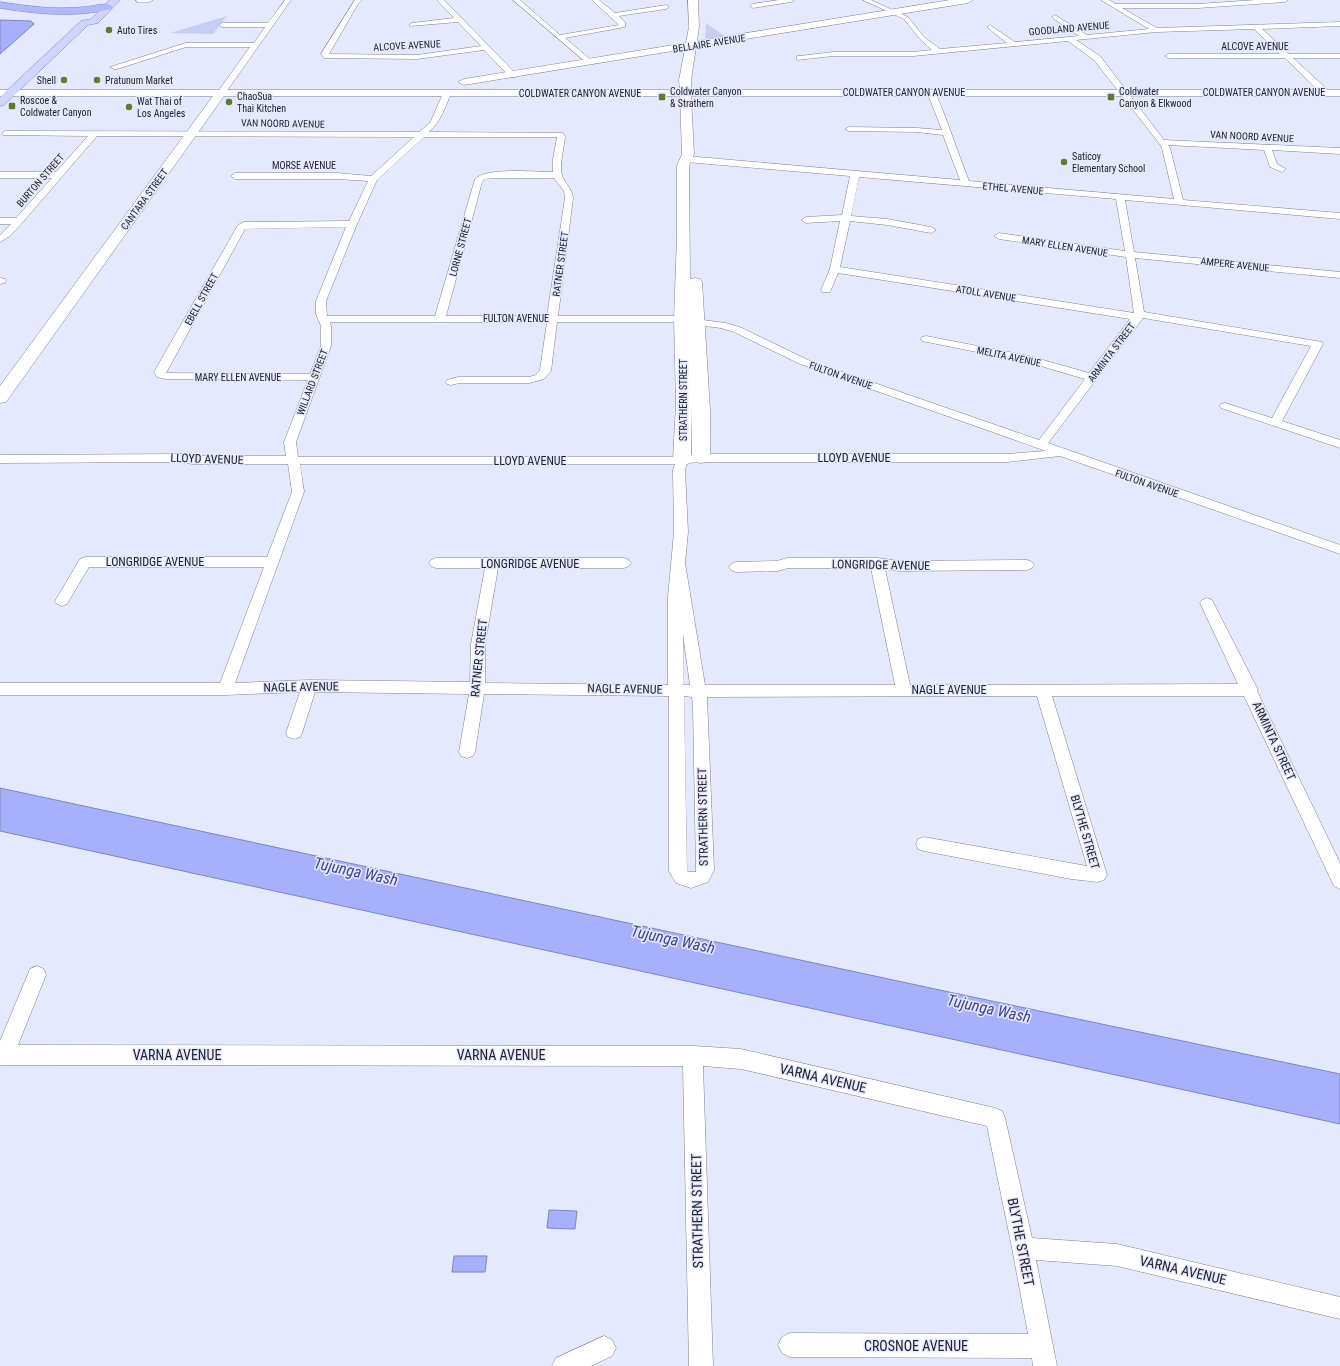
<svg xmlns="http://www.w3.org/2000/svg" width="1340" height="1366" font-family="'Roboto Condensed',sans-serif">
<rect width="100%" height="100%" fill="#e5e9fe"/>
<path fill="#c7cef6" d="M227,16L213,34L170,33Z
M706,23L726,37L710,39L705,38Z"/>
<path fill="#a6b0fc" stroke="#7e86bd" d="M0,20L31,21L34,24L0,54Z
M0,788L949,992L1340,1074V1124L0,831Z
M549,1210L577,1211L575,1229L547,1228Z
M454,1256H487L485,1272H452Z"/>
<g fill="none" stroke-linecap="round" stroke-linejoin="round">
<defs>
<path id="street" d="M136,0H153C150,3 141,3 137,2Z
M285,0H291L224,95H218L217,93L250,47H186L117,69H114L110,67L186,43H254L265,27H222L219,25L222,23H268Z
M355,0H362L358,4L329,54L417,55L481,46L458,22L410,26V24L412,23L454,18L437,0H444L517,75L516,77H510L484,50L417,59L324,58L321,54Z
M513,0H520L560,35L619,25L592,0H599L615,13L666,5L669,7L666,9L619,16L625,22V27L565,38L591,60V64H588Z
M779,0H794L791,2L753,8L750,6L753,4Z
M863,0H871L908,17L924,37L940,49L1007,43L988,28V26L990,25L1015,42L1079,36L1053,18L1052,17L1055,15L1087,35L1149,29L1101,0H1109L1116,4H1198L1256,0H1288L1285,2L1198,8H1122L1157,28L1340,22V26L1262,29L1289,54H1340V58H1293L1329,91L1330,93L1326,95H1323L1285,58H1169L1165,56L1169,54H1280L1254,29L1156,32L1076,40L1100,56L1164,140L1340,148V154L1272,150L1277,164L1286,169L1282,172L1270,167L1264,150L1168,145L1170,148L1183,200L1340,213V219L1125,200L1134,252L1340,272V278L1135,258L1144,312L1322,342L1323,344L1282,421L1340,440V448L1221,408L1219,406L1221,404L1225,403L1272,418L1311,346L1143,318L1048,443L1340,545V554L1060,456L1007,462H701L687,463L685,470L688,532L685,563L705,685H895L871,568H788L778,571L736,572L731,570L729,567L731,564L736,562L777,561L787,558H877L900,561L1027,560L1032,562L1034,565L1032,568L1027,570L900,571L885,569L910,685L1238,684L1200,603L1202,600L1207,598L1212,600L1258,690L1257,691L1340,863V889L1334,886L1244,696H1052L1107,875L1104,880L1098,882L1071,879L924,851L918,849L916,844L918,839L924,837L1087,866L1037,696L707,697L714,870L708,882L691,888L676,883L669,871V696L484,694L475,752L473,756L467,758L461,756L459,752L469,694L315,692L302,733L300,737L294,739L288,737L286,733L300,692L225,695H0V683H220L264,567H89L67,604L62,606L57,604L55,601L80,559L85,557H267L292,492L288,464H192L184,462L0,463V455L184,454L192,456H286L284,442L308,380L166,379L157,377L154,372L238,225L244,222L349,221L368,181L337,179H235L231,176L235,173H337L371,176L414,137L97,136L22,223L10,236L0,242V235L11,224H0V218H16L52,178H0V172H56L88,136L3,135L2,133L6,131L419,132L430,123L444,91H450L451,93C445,108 441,121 429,132L560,133H563L565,137C564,146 559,168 562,175C565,184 572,188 573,198L558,316H672L726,323L742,328L808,360L1039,440L1085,379L1027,362L922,341L921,339L922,337L926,336L1029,356L1089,373L1130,319L838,273L830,292H822L821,290L830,269L840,221L806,223L801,220L806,217L842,215L850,176L686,162L682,159L686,156L960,180L943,135L917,132L849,131L845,129L849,127L917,128L942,130L927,92L931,90L935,92C948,121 957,151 969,181L1174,199L1162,148L1159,143L1094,60L1068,41L913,56H833L797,60V56H800L833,52H913L932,50L920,39L904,19ZM424,137H557L553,159V172C535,172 487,167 475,179L435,316H327L326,301L357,224L377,180ZM859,177L1116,199L1125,251L999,233L994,236L999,239L1126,257L1134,313L840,267L850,221L887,225L931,233L936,230L931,227L887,219L851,216ZM493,178H554L564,191L565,198L547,316H446L482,182L485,179ZM346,227L316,301V314L321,326V346L310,374L166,373L245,229ZM330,322H547L540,370L536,375L529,377H458L447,380L445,382L447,384L451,385L459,383H529L544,379L551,371L557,322H672L721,328L734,332L800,364L1046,451L1007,454H701L668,457H298L296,442L331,346V326ZM300,464H675L673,470L674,532L668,597V685L485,683V644L498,568H624L629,566L631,563L629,560L624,558H436L431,560L429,563L431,566L436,568H485L471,644L470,682L309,680L235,683L304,492ZM683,634L690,685H683ZM684,696L692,697L693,706L696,870V872H688L687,871Z
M0,278L5,279L6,281L5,283L0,284Z
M37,966L44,969L46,975L18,1045L693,1046L741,1049L995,1108L1002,1111L1005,1118L1032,1238L1117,1244L1340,1297V1319L1117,1266L1036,1260L1057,1366H1033L1032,1358L790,1357L782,1353L778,1345L782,1337L790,1333L1028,1334L1012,1248L987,1126L741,1069L703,1066L713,1366H689L683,1066L0,1065V1041L30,969Z
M604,1336L612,1340L616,1348L612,1356L591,1366H552L556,1358Z"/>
<path id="secondary" d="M688,0H698L699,27L697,41L950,0H973L968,3L696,47L691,80V90H1340V96H691L694,154L689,166L690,279L695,278L700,279L702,282L710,410V458L707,462L701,463L695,462L692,458V407L691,460L688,464L682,465L676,464L673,460L676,403L674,319L677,236V166L682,154L680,96H224L6,402L0,403V386L213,96H0V90H680L679,80L685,49L464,85L458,82L464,79L686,43L689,27Z"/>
<path id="primary" d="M110,0H120L98,23L88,25L4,105L0,106V97L81,21L91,19Z"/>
<path id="highway" d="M0,2C27,6 55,10 83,7C91,7 108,1 113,7L111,9C75,18 36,14 0,8Z"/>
</defs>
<use href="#street" stroke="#7e8194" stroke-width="1"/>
<use href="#secondary" stroke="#7e8194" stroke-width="1"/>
<use href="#primary" stroke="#7d85b5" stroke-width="1"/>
<use href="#highway" stroke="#7d85b5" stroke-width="1"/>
<use href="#street" fill="#fff" fill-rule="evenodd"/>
<use href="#secondary" fill="#fff" fill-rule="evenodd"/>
<use href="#primary" fill="#ced5ff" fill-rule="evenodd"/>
<use href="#highway" fill="#aeb9ff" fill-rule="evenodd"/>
</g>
<g fill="#5e7b30" stroke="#e5e9fe" stroke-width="1.5">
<circle cx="109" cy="30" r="4"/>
<circle cx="64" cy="80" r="4"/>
<circle cx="97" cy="80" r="4"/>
<rect x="658" y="93" width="8" height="8" rx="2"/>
<rect x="1107" y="93" width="8" height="8" rx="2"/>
<circle cx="229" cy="102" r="4"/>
<rect x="8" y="102" width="8" height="8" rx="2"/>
<circle cx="129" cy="107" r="4"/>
<circle cx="1064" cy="162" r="4"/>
</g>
<g text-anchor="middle" stroke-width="3" stroke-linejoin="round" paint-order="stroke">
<g font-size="10" fill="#22242b" stroke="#e5e9fe">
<text transform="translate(1069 28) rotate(-5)" y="4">GOODLAND AVENUE</text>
<text transform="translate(709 43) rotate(-9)" y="4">BELLAIRE AVENUE</text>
<text transform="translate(407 45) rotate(-3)" y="4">ALCOVE AVENUE</text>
<text x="1255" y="50">ALCOVE AVENUE</text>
<text x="904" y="96">COLDWATER CANYON AVENUE</text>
<text x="1264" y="96">COLDWATER CANYON AVENUE</text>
<text x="580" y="97">COLDWATER CANYON AVENUE</text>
<text transform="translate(283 123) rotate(1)" y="4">VAN NOORD AVENUE</text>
<text transform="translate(1252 136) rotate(3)" y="4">VAN NOORD AVENUE</text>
<text x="304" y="169">MORSE AVENUE</text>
<text transform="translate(40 180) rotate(-49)" y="4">BURTON STREET</text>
<text transform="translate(1013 188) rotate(5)" y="4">ETHEL AVENUE</text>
<text transform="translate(144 199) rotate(-54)" y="4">CANTARA STREET</text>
<text transform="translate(1065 246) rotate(9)" y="4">MARY ELLEN AVENUE</text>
<text transform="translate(460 247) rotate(-75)" y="4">LORNE STREET</text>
<text transform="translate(560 264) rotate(-82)" y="4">RATNER STREET</text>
<text transform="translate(1235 264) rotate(6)" y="4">AMPERE AVENUE</text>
<text transform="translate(986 293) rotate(9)" y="4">ATOLL AVENUE</text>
<text transform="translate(201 299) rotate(-61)" y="4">EBELL STREET</text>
<text x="516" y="322">FULTON AVENUE</text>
<text transform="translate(1111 352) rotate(-53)" y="4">ARMINTA STREET</text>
<text transform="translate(1009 356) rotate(12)" y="4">MELITA AVENUE</text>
<text transform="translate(841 375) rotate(19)" y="4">FULTON AVENUE</text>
<text x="238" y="381">MARY ELLEN AVENUE</text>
<text transform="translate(312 382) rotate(-69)" y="4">WILLARD STREET</text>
<text transform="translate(683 400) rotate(-90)" y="4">STRATHERN STREET</text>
<text transform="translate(1147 483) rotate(19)" y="4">FULTON AVENUE</text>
</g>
<g font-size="10" fill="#22242b" stroke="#e5e9fe" text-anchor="start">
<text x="117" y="34">Auto Tires</text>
<text x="56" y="84" text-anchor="end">Shell</text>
<text x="105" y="84">Pratunum Market</text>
<text x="670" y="95">Coldwater Canyon<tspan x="670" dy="12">&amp; Strathern</tspan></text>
<text x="1119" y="95">Coldwater<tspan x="1119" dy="12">Canyon &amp; Elkwood</tspan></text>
<text x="237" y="100">ChaoSua<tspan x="237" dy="12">Thai Kitchen</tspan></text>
<text x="20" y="104">Roscoe &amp;<tspan x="20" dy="12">Coldwater Canyon</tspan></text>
<text x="137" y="105">Wat Thai of<tspan x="137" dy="12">Los Angeles</tspan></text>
<text x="1072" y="160">Saticoy<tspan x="1072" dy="12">Elementary School</tspan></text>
</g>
<g font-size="12" fill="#22242b" stroke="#e5e9fe">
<text x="854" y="462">LLOYD AVENUE</text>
<text transform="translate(207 459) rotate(2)" y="4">LLOYD AVENUE</text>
<text x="530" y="465">LLOYD AVENUE</text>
<text x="155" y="566">LONGRIDGE AVENUE</text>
<text x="530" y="568">LONGRIDGE AVENUE</text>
<text transform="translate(881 565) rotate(1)" y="4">LONGRIDGE AVENUE</text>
<text transform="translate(479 658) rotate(-84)" y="4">RATNER STREET</text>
<text transform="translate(301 687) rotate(-1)" y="4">NAGLE AVENUE</text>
<text transform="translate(625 689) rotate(1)" y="4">NAGLE AVENUE</text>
<text x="949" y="694">NAGLE AVENUE</text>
<text transform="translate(1274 741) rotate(65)" y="4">ARMINTA STREET</text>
<text transform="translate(703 817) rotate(-91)" y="4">STRATHERN STREET</text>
<text transform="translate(1085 832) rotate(74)" y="4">BLYTHE STREET</text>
</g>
<g font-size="14" fill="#22242b" stroke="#e5e9fe">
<text x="177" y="1060">VARNA AVENUE</text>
<text x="501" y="1060">VARNA AVENUE</text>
<text transform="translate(823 1078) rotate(13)" y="5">VARNA AVENUE</text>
<text transform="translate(697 1211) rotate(-91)" y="5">STRATHERN STREET</text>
<text transform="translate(1021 1242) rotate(79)" y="5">BLYTHE STREET</text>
<text transform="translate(1183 1270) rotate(13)" y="5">VARNA AVENUE</text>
<text x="916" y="1351">CROSNOE AVENUE</text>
</g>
<g font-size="16" font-style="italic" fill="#3e4197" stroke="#e5e9fe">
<text transform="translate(356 871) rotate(12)" y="6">Tujunga Wash</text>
<text transform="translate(673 939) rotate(12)" y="6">Tujunga Wash</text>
<text transform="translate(989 1008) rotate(12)" y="6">Tujunga Wash</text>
</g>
</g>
</svg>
